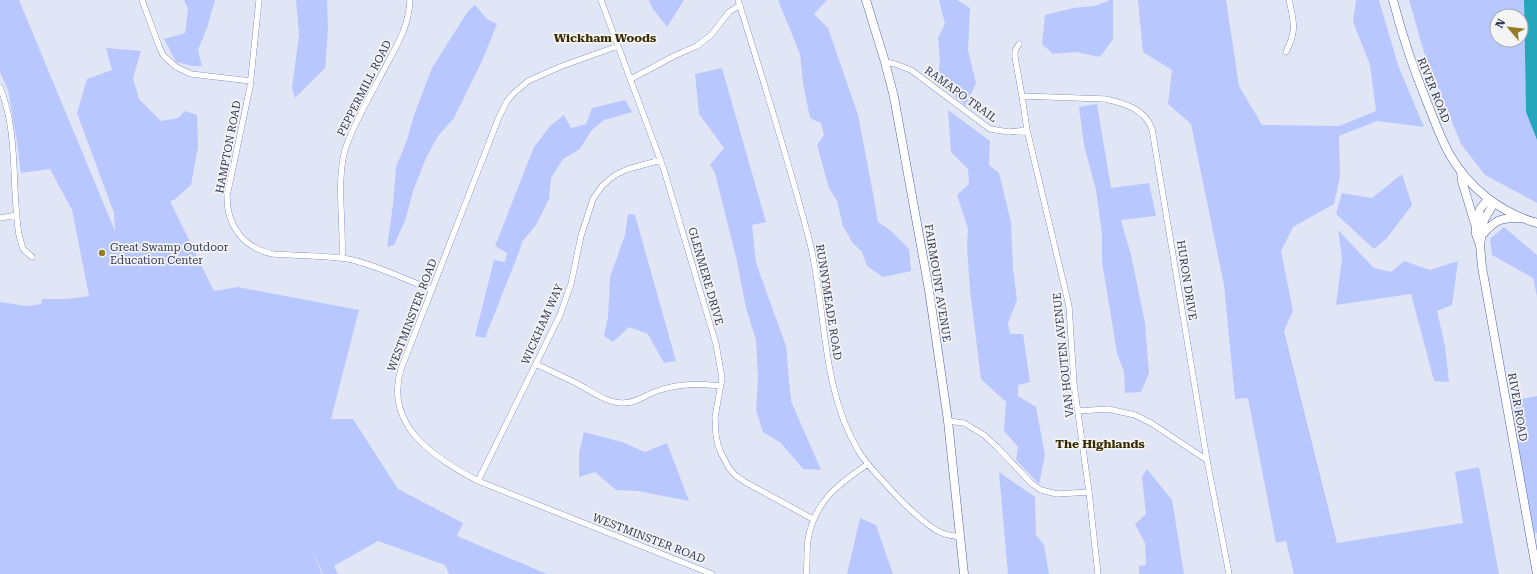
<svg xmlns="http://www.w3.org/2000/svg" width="1537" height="574" font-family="'Roboto Serif',serif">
<rect width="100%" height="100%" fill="#e1e6f6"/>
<path fill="#b8c8ff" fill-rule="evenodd" d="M0,0H19L115,231L114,213L77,113L87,79L112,70L106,48L141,51L133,78L139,99L161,121L178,118L185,111L197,115L198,147L191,185L174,200L170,201L214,291L238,287L359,310L331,419H353L398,489L463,523L457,536L547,574H449L445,565L378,541L334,566L338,574H323L309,543L322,574H0V302L27,306L41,304L42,299H67L89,296L72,210L50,169L21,173L17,142L8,90L0,72Z
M184,0H215L207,28L198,50L202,66H193L176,62L164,39L185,33L188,9Z
M296,0H327L328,29L325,68L295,98L292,87L299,36Z
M649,0H684L667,27L653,9Z
M778,0H827L814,14L828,28L858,115L873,193L878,222L890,230L909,249L911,271L883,277L867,266L862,252L852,242L843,226L837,201L829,188L817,145L824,135L821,123L810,118L803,83L800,54Z
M939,0H957L970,8L968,50L976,83L966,106L937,82L940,61L938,38L945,24Z
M1110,0H1113V39L1100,57L1076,52L1053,54L1042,44L1045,15L1073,8L1095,6Z
M1138,0H1226L1239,86L1262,125L1339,126L1376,111L1370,65L1353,22L1356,0H1379L1398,65L1424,127L1377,121L1339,136L1340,176L1334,204L1293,227L1281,251L1293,311L1284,331L1337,543L1463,523L1455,472L1479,467L1499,574H1294L1286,541L1276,543L1248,398L1235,399L1224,285L1191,124L1168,104L1172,70L1143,52Z
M1409,0H1524L1526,112L1537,140V203L1485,175L1461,144L1425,56ZM1497,16H1521V40H1497Z
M475,5L487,19L497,24L482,61L454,118L438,136L426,158L413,191L405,221L394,245L387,247L393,205L396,167L407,140L414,115L432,68L468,11Z
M722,68L766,222L752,225L756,263L786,346L791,401L821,470L803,469L781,443L763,432L756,410L758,379L756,340L746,308L736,257L715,173L710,165L724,148L699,114L695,74Z
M625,100L632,112L604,120L591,131L580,149L563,159L551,178L549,199L536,225L522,242L519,252L485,338L475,336L494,260L505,262L507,253L495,246L534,147L550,126L564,115L571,128L586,124L592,108Z
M1097,104L1111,188L1149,183L1156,216L1121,220L1131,255L1145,323L1149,373L1141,392L1125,393L1124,372L1117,353L1102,262V234L1096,190L1084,145L1079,107Z
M948,110L990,141L989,165L999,173L1011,222L1013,268L1017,300L1008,323L1010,334H1023L1030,382L1018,385V396L1036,407L1045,455L1039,484L1016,460L1018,447L1004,431L1006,402L981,379L970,290L967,247L968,229L957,195L969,184L968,169L951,152Z
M1402,174L1412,205L1387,238L1374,249L1336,214L1342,193L1372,198Z
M628,214L635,215L676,361L664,363L648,334L629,327L613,342L604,336L608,317L610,277L625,235Z
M1504,227L1537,255V297L1533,278L1492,255L1490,239Z
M1338,230L1374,268L1391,272L1404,261L1430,270L1458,261L1452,305L1437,311L1445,346L1449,382L1434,381L1411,294L1336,305L1342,258Z
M1537,396V533H1533L1510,401Z
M584,432L622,442L645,452L667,443L689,501L638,491L616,490L595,472L579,477V453Z
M1147,469L1172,500L1184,574H1139V566L1146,565L1145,543L1135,524L1146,514L1142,477Z
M999,472L1035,497L1036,535L1044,545L1049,574H1008Z
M860,518L876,525L893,574H847Z"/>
<path fill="#26a6bc" d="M1524,0H1537V140L1526,112Z"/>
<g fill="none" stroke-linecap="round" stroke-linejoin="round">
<defs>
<path id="street" d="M142,0L159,46L163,55L176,67L191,74L251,81
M259,0L250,87L227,196C227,227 244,248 273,254C298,256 323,255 348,259C376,265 405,279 432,290
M601,0L664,170L716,344L722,378L715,417L716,435L718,445L721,453L729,468L735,475L745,482L813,519
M738,0C763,79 788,159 809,239C827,309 820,386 858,450C866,465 880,477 891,490C902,502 927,527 942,533C947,535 954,536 960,537
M1019,44L1015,51V57L1022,96L1027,130L1069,306L1074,384L1089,492L1098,574
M618,46L562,66L528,81L513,94L507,101L499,117L401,369C384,426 434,457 478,481L712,574
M1286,52C1297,31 1294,22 1289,0
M885,62L895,64L911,70L990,129L1009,132L1027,130
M631,79L674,56L697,46L711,35L729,12L740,5
M0,87C19,134 11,186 19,235L23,249L32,257
M1022,96L1105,99C1124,103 1145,109 1152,129L1207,460L1229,574
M0,218L17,215
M342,258C344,224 335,175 347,144C358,115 374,89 388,62C399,42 409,24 410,0
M536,364C550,371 564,377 578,384C591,391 607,403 623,403C637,403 645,395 657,391C679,383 698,384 721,386
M1078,411L1108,409L1135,415L1151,423L1207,460
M948,421L964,423L984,435L997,447L1031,483L1041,490L1057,494L1089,492
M478,481L560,315L571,284L581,236L593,199L602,186L615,175L628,169L661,160
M806,574C808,563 806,551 808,540C814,502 838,484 868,464"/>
<path id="secondary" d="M866,0L885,62L894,97L929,290L948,421L964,574
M1393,0C1402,35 1413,68 1427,102C1434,119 1440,138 1450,155C1469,188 1501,213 1537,223
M1461,171L1462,181L1475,224
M1488,199L1480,209L1476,225V234L1480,245L1482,267L1537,574
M1483,234C1496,219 1501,218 1520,218
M1480,245L1484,220L1494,203"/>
</defs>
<use href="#street" stroke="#5262a6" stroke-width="6"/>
<use href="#secondary" stroke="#5262a6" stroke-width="9"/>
<use href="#street" stroke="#fff" stroke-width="5.5"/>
<use href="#secondary" stroke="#fff" stroke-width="8"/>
</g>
<circle fill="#967c24" stroke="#f4f4f4" stroke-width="1.5" cx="102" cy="253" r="4"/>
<g text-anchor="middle" stroke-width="3.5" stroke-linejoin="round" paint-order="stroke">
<g font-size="11" fill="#2f3756" stroke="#f4f4f4">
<text transform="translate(364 88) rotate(-63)" y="4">PEPPERMILL ROAD</text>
<text transform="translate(1434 90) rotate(68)" y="4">RIVER ROAD</text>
<text transform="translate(961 94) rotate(36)" y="4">RAMAPO TRAIL</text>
<text transform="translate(228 147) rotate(-79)" y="4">HAMPTON ROAD</text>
<text transform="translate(706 276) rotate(74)" y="4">GLENMERE DRIVE</text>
<text transform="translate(1187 280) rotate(81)" y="4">HURON DRIVE</text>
<text transform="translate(938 283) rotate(81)" y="4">FAIRMOUNT AVENUE</text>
<text transform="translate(829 302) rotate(81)" y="4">RUNNYMEADE ROAD</text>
<text transform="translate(412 315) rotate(-69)" y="4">WESTMINSTER ROAD</text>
<text transform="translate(542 324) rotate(-66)" y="4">WICKHAM WAY</text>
<text transform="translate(1063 355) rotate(-96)" y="4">VAN HOUTEN AVENUE</text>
<text transform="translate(1518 407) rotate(80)" y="4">RIVER ROAD</text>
<text transform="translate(649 538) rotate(21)" y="4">WESTMINSTER ROAD</text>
</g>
<g font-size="11" fill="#2f3756" stroke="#f4f4f4" text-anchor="start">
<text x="110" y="251">Great Swamp Outdoor<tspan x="110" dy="13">Education Center</tspan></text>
</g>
<g font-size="12" font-weight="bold" fill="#382b01" stroke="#f4f4f4">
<text x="605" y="42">Wickham Woods</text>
<text x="1100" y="448">The Highlands</text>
</g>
</g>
<g transform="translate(1509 28) rotate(298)"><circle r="19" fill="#f4f4f4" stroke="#a5a8b5"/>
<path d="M0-3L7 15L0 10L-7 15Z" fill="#967c24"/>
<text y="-6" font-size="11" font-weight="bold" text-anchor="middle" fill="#2f3756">N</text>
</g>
</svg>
